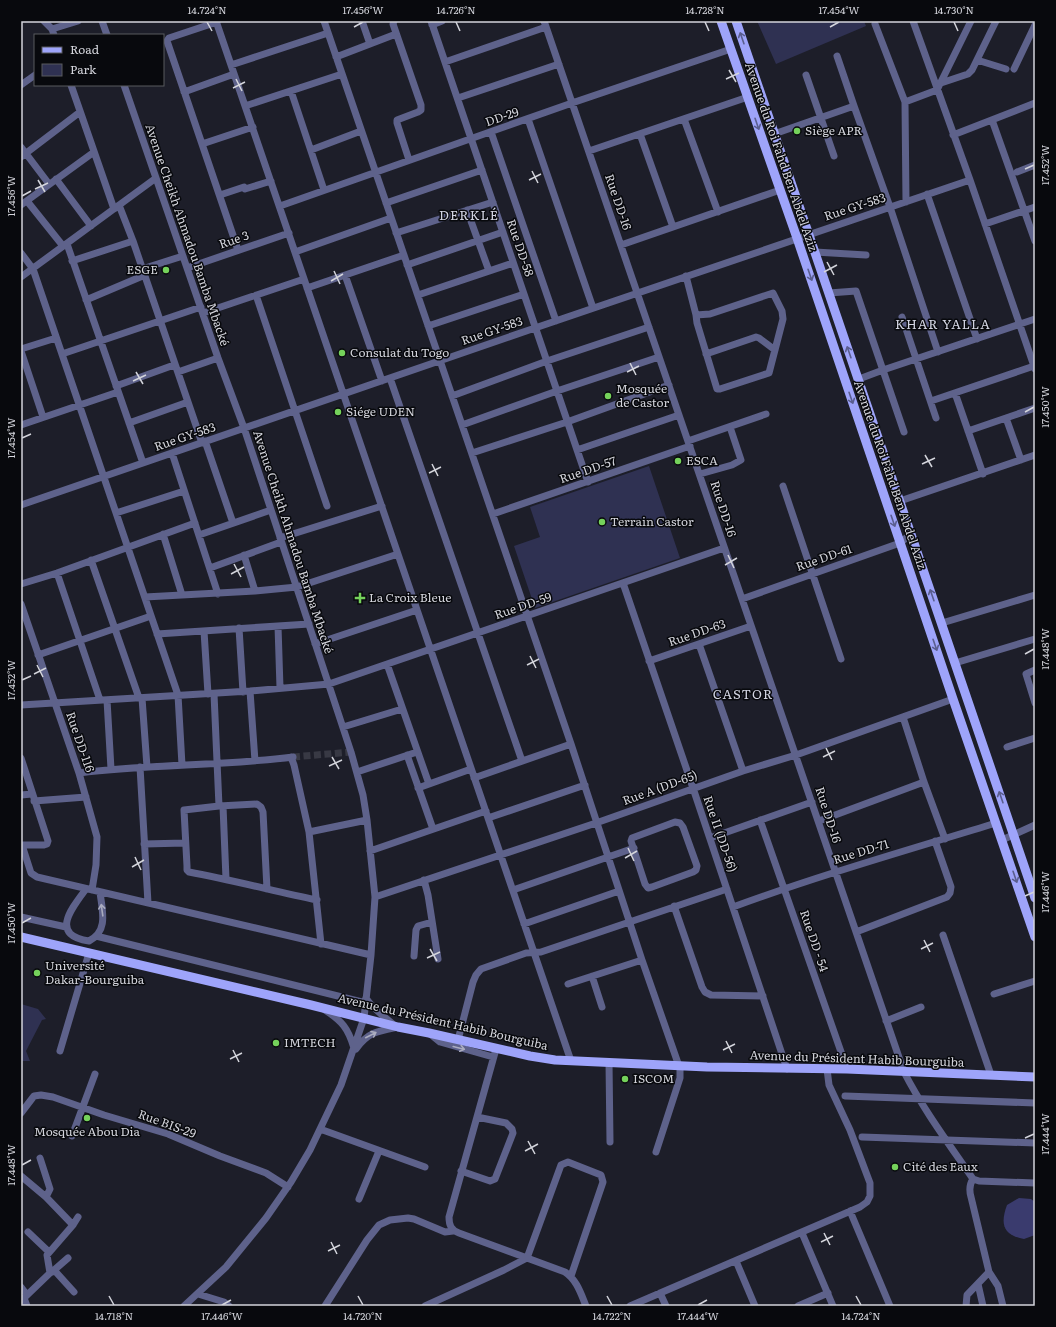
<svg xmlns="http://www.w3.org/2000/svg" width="1056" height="1327" font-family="Literata,serif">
<rect width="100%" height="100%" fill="#1d1e29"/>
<path fill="#2f3152" d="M757,21H864L866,26L776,64Z
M649,466L680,558L535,608L514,546L540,537L530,507Z
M21,1004L38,1009L46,1019L42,1020L26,1051L30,1061H21Z"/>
<path fill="#3a3b6e" d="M1019,1198L1031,1199L1035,1202V1235L1024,1239C1003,1235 1000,1224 1007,1205Z"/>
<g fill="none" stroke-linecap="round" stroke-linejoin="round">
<path stroke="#383944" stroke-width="7" stroke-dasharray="7 3.5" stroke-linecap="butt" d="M293,757L351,752"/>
<path stroke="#5e628b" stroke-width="7" d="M44,21L52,29L54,35
M102,21L107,35
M216,21L571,1061
M324,21L571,744L642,960L680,1069V1078L656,1152
M362,21L370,44
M394,21L393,24L421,105V110L418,112L397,120V123L409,160
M431,21L588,482
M544,21L904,1072C923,1109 949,1144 973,1179L979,1181L1035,1183
M913,21L970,180L1035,369
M217,22L169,38L167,41L238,250
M875,24L905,102
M432,25L442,21
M52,29L78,21
M837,56L854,106L890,207L938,352
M336,57L396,34
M977,60L1006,69
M445,62L546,27
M231,65L328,33
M1014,69L1035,25
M806,75L834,156
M941,83L968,74L972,70L996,21
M21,85L35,75
M71,85L114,209
M124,85L218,358L244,428L351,752L363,795L367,820L375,897L371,955L364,1018L341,1085L310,1150L291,1182L266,1218L226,1267L184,1306
M291,91L324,190
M184,92L234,74
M458,98L559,64
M245,106L342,74
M528,119L593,308
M684,119L718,212
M992,120L1035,241
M491,132L556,321
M640,134L673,227
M774,134L854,106
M953,135L1035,103
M202,144L253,127
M21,147L49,184
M311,150L361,131
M589,151L748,97
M21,157L80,112
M1017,172L1035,165
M56,179L91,226
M245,189L271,181
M927,194L977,339
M220,195L244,187
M27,201L63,246
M906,202L905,102L937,90L971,21
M386,203L482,170
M21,205L94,152
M119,205L133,241L202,443
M280,206L572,103L731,49
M467,210L489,271
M985,224L1035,207
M396,233L493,202
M67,244L143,463
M621,245L780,190
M295,252L391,218
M815,252L866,255
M21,253L33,269L178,695L182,765
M72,261L133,241
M407,265L503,232
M187,268L289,233
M142,269L183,256
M345,275L382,381
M686,276L696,315L697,323L717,389H720L769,373L783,319L782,311L773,293L710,314L696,315
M21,277L156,178
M307,288L404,255
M829,293L856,291L904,432
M256,295L327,506
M418,295L513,263
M86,300L145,275
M203,313L304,279
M902,317L936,418
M428,326L524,294
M21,349L56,338
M21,351L43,417
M62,354L201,307
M706,354L756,337L759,338L775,350
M178,372L218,358
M390,378L522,761
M859,379L883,370L1035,319
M116,386L174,365
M955,393L983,474
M452,396L547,361L649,327
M931,401L1034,366
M1006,418L1021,460
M129,423L188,402
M21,425L118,392
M462,425L557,391L659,357
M968,431L1035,408
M205,441L233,523
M688,441L766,414
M577,450L679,415
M172,453L218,594
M472,453L567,422L669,385
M700,474L732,465L741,460L730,427
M783,486L841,659
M900,501L1035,455
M21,505L535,328L970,180
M116,513L184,491
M493,514L690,446
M163,534L182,595
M199,535L271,510
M280,538L382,506
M244,555L255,591
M91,560L139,698
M210,568L281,542
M57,573L100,700
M623,583L693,788L787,1069
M21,584L57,573L195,523
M145,597L255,591L297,587L398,554
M742,599L900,543L911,534
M21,604L79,773L97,837L96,865L92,890
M942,623L1035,595
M278,626L280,688
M239,628L243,692
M204,631L208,694
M157,634L309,624
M315,644L417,610
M699,644L743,771
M38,655L151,616
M649,661L751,626
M955,663L1035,639
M387,664L429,784
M1035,670L1026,674L1035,703
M250,691L255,761
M214,694L219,806
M142,698L147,767
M107,700L111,769
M21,705L250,691L329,684L724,548
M903,717L924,782L945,839
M343,727L402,709
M1007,747L1035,738
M407,755L433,829
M291,757L294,765L309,832L321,944
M21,758L48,841L47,844L44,845H21
M140,767L148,903
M357,772L417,752
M79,773C150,764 222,766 293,757
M474,778L571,744
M418,788L471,769
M21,795L32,794
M34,801L86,797
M223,806L226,879
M488,818L585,785
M760,820L847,1069
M819,821L924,782
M675,822L680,823L683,827L697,866L696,870L693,872L652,887L648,888L645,884L631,841L632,838Z
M309,832L367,820
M710,838L812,802
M1002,840L1035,825
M144,844L185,843
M22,845L31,873L37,877L371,955
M370,851L486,811
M424,880L428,895L438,959
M86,889C72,908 49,935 89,941C109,931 102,910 100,892
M267,889L263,812L261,807L257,804L219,806L184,810L187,866V870L189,872C232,880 274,891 317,900
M513,890L634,848
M375,897L596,823L743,771L796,755L953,699
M674,906L702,987L705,992L711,995L763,996
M733,907C820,875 908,850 996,823
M21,917L66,927
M524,924L619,891
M856,932L947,897L950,893L951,887L935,841
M943,935L991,1075
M96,936L366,1003
M414,956L416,930L418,926L432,922
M592,976L602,1007
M568,984L642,960
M994,994L1035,981
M366,998C372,1008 386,1018 395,1026
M325,1010C342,1021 348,1028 354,1048
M886,1021L921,1007
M429,1033L440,1042L493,1057
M458,1040L473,982L476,975L481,969L526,953L541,952L727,889
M356,1049C368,1032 378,1031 398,1027
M496,1049L449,1217C449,1225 451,1230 459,1233L565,1272C577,1280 581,1294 586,1306
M60,1051L89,953
M609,1062L610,1142
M845,1096L1035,1103
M21,1113L34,1096L41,1095L53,1097L104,1115L168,1134L220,1156L266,1173L288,1187
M320,1129L425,1167
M72,1136L95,1074
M862,1137L1035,1143
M40,1158L50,1189L46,1197
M461,1171L490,1181L495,1179L513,1133L512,1129L506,1123L477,1117
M21,1176L46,1197L73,1225L47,1255L50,1273L24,1298L27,1306
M973,1179C969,1185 969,1190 971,1197L989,1272L998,1286L1003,1306
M359,1199L379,1151
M850,1211L890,1306
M73,1225L78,1217
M28,1232L49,1252
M802,1233L833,1306
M736,1261L755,1306
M54,1270L74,1292
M52,1272L68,1258
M978,1284L983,1306
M21,1287L27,1295
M660,1293L666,1306
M198,1294L224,1302L229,1306
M325,1306L367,1240L379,1225L390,1220L408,1218L414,1219L445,1232L453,1231
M425,1306L504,1270L527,1258L561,1165L568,1162L601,1175L603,1182L571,1276
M630,1306L860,1207L867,1202L870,1196V1183L850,1130L829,1085L827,1069
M798,1306L828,1293
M966,1306L967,1295L989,1272"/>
<path stroke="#9ea4fa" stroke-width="9" d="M721,21L797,238L953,699L1035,937
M736,21L1035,898
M21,937L311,1005L398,1027L429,1033L530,1056L555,1060L707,1067L847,1069L1035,1077"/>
</g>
<defs><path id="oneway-shaft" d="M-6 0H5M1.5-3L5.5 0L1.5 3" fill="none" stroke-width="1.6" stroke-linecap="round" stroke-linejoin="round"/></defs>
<g stroke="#5a5e8f">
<use href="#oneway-shaft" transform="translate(742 38) rotate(-109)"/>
<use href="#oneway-shaft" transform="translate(757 124) rotate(71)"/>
<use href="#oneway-shaft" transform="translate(810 275) rotate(71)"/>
<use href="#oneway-shaft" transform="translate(849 352) rotate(-109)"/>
<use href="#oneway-shaft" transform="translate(851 398) rotate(71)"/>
<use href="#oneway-shaft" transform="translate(893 521) rotate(71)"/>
<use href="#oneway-shaft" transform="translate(932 595) rotate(-109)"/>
<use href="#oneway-shaft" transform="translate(935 645) rotate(71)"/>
<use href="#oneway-shaft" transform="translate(1001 797) rotate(-109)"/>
<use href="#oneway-shaft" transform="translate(1015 877) rotate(71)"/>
</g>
<g stroke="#aaacbf">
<use href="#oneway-shaft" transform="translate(102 910) rotate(-98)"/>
<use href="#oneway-shaft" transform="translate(371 1035) rotate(-27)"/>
<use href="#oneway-shaft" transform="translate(459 1048) rotate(14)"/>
</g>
<path fill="none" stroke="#d3d4db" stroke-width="1.5" d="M207,22L212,31M456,22L460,31M705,22L709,31M954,22L958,31M354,27L363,22M830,27L839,22M729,70L736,82M236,79L242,91M726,79L739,73M233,88L245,82M1025,169L1034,165M532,171L538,183M38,180L45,192M529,180L541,174M35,189L48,183M22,196L31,191M827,262L834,275M334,271L340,284M824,272L837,265M331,281L343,274M630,363L636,375M136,372L143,384M627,372L639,366M133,381L146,375M1025,412L1034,407M22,438L31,434M925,455L932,467M432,464L438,476M922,464L935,458M429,473L441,467M728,555L734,568M234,564L241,577M725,565L737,558M231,574L244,567M1025,654L1034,649M530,656L536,668M37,665L43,677M527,665L539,659M34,674L46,668M22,680L31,676M826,748L832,760M332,757L339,769M823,757L835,751M329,766L342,760M628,848L634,861M135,857L141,870M625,858L637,851M132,867L144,860M1025,896L1034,892M22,923L31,918M924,940L930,952M430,949L437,961M921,949L933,943M427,958L440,952M726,1041L732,1053M233,1050L239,1062M723,1050L735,1044M230,1059L242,1053M1025,1138L1034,1134M528,1141L535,1154M525,1151L538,1144M22,1165L31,1160M824,1233L830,1245M331,1242L337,1254M821,1242L833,1236M328,1251L340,1245M109,1296L114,1305M358,1296L363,1305M607,1296L612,1305M856,1296L861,1305M222,1305L231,1300M698,1305L707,1300"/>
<g fill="#75d25b" stroke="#08090d" stroke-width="1.5">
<circle cx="797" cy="131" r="4"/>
<circle cx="166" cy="270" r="4"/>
<circle cx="342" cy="353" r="4"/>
<circle cx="608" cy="396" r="4"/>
<circle cx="338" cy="412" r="4"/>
<circle cx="678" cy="461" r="4"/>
<circle cx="602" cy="522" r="4"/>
<path d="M358 592h4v4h4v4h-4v4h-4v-4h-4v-4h4z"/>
<circle cx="37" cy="973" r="4"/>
<circle cx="276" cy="1043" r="4"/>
<circle cx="625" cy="1079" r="4"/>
<circle cx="87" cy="1118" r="4"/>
<circle cx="895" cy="1167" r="4"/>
</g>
<g text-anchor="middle" stroke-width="3" stroke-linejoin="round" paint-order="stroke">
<g font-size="12" fill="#d3d4db" stroke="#08090d">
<text transform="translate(502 117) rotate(-19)" y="4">DD-29</text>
<text transform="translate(781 157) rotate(71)" y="4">Avenue du Roi Fahd Ben Abdel Aziz</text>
<text transform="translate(618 202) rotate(71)" y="4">Rue DD-16</text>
<text transform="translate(855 207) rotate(-18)" y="4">Rue GY-583</text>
<text transform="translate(187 235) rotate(71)" y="4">Avenue Cheikh Ahmadou Bamba Mbacké</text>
<text transform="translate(234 240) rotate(-19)" y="4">Rue 3</text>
<text transform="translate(520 248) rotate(71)" y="4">Rue DD-58</text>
<text transform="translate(492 331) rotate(-19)" y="4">Rue GY-583</text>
<text transform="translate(185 437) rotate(-19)" y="4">Rue GY-583</text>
<text transform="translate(588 470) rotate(-19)" y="4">Rue DD-57</text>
<text transform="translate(890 475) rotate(71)" y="4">Avenue du Roi Fahd Ben Abdel Aziz</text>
<text transform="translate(723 509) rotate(72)" y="4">Rue DD-16</text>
<text transform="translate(293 542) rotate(72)" y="4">Avenue Cheikh Ahmadou Bamba Mbacké</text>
<text transform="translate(824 558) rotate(-19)" y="4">Rue DD-61</text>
<text transform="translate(523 606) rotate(-19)" y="4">Rue DD-59</text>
<text transform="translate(697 633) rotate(-19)" y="4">Rue DD-63</text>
<text transform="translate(80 742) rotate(71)" y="4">Rue DD-116</text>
<text transform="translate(660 788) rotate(-20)" y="4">Rue A (DD-65)</text>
<text transform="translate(828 815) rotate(72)" y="4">Rue DD-16</text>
<text transform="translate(720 834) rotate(71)" y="4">Rue II (DD-56)</text>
<text transform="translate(861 852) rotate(-17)" y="4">Rue DD-71</text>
<text transform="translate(814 941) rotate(71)" y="4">Rue DD - 54</text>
<text transform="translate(443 1022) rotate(13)" y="4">Avenue du Président Habib Bourguiba</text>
<text transform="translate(857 1059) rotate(2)" y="4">Avenue du Président Habib Bourguiba</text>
<text transform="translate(167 1124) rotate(20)" y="4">Rue BIS-29</text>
</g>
<g font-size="12" fill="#d3d4db" stroke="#08090d" text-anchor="start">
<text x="805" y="135">Siège APR</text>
<text x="158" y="274" text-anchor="end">ESGE</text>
<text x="350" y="357">Consulat du Togo</text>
<text x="616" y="393">Mosquée<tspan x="616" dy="14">de Castor</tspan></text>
<text x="346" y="416">Siége UDEN</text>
<text x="686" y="465">ESCA</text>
<text x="610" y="526">Terrain Castor</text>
<text x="369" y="602">La Croix Bleue</text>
<text x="45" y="970">Université<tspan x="45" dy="14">Dakar-Bourguiba</tspan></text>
<text x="284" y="1047">IMTECH</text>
<text x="633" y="1083">ISCOM</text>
<text x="87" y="1136" text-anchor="middle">Mosquée Abou Dia</text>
<text x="903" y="1171">Cité des Eaux</text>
</g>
<g font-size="13" letter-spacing="1" fill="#d2d4e2" stroke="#08090d">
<text x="469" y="220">DERKLÉ</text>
<text x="943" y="329">KHAR YALLA</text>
<text x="743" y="699">CASTOR</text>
</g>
</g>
<rect width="1056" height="1327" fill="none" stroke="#08090d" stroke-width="44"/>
<rect x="34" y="34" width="130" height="52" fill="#08090d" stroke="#595a5f"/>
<rect x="42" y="47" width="20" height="6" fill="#9ea4fa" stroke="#595a5f"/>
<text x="70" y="54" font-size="12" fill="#d3d4db">Road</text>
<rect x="42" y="64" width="20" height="12" fill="#2f3152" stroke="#595a5f"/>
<text x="70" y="74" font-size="12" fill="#d3d4db">Park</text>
<rect x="22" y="22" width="1012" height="1283" fill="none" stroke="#d3d4db" stroke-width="1.5"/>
<g font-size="10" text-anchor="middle" fill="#d3d4db">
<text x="207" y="14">14.724°N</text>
<text x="363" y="14">17.456°W</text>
<text x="456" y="14">14.726°N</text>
<text x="705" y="14">14.728°N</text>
<text x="839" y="14">17.454°W</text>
<text x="954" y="14">14.730°N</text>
<text transform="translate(1045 165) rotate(-90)" y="4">17.452°W</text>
<text transform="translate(11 196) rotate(-90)" y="4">17.456°W</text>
<text transform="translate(1045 407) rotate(-90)" y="4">17.450°W</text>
<text transform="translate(11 438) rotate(-90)" y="4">17.454°W</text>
<text transform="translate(1045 649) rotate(-90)" y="4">17.448°W</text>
<text transform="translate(11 680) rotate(-90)" y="4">17.452°W</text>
<text transform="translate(1045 892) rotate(-90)" y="4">17.446°W</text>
<text transform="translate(11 923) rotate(-90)" y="4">17.450°W</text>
<text transform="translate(1045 1134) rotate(-90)" y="4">17.444°W</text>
<text transform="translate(11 1165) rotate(-90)" y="4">17.448°W</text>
<text x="114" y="1320">14.718°N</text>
<text x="222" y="1320">17.446°W</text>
<text x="363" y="1320">14.720°N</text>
<text x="612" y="1320">14.722°N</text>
<text x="698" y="1320">17.444°W</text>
<text x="861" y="1320">14.724°N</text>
</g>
</svg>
